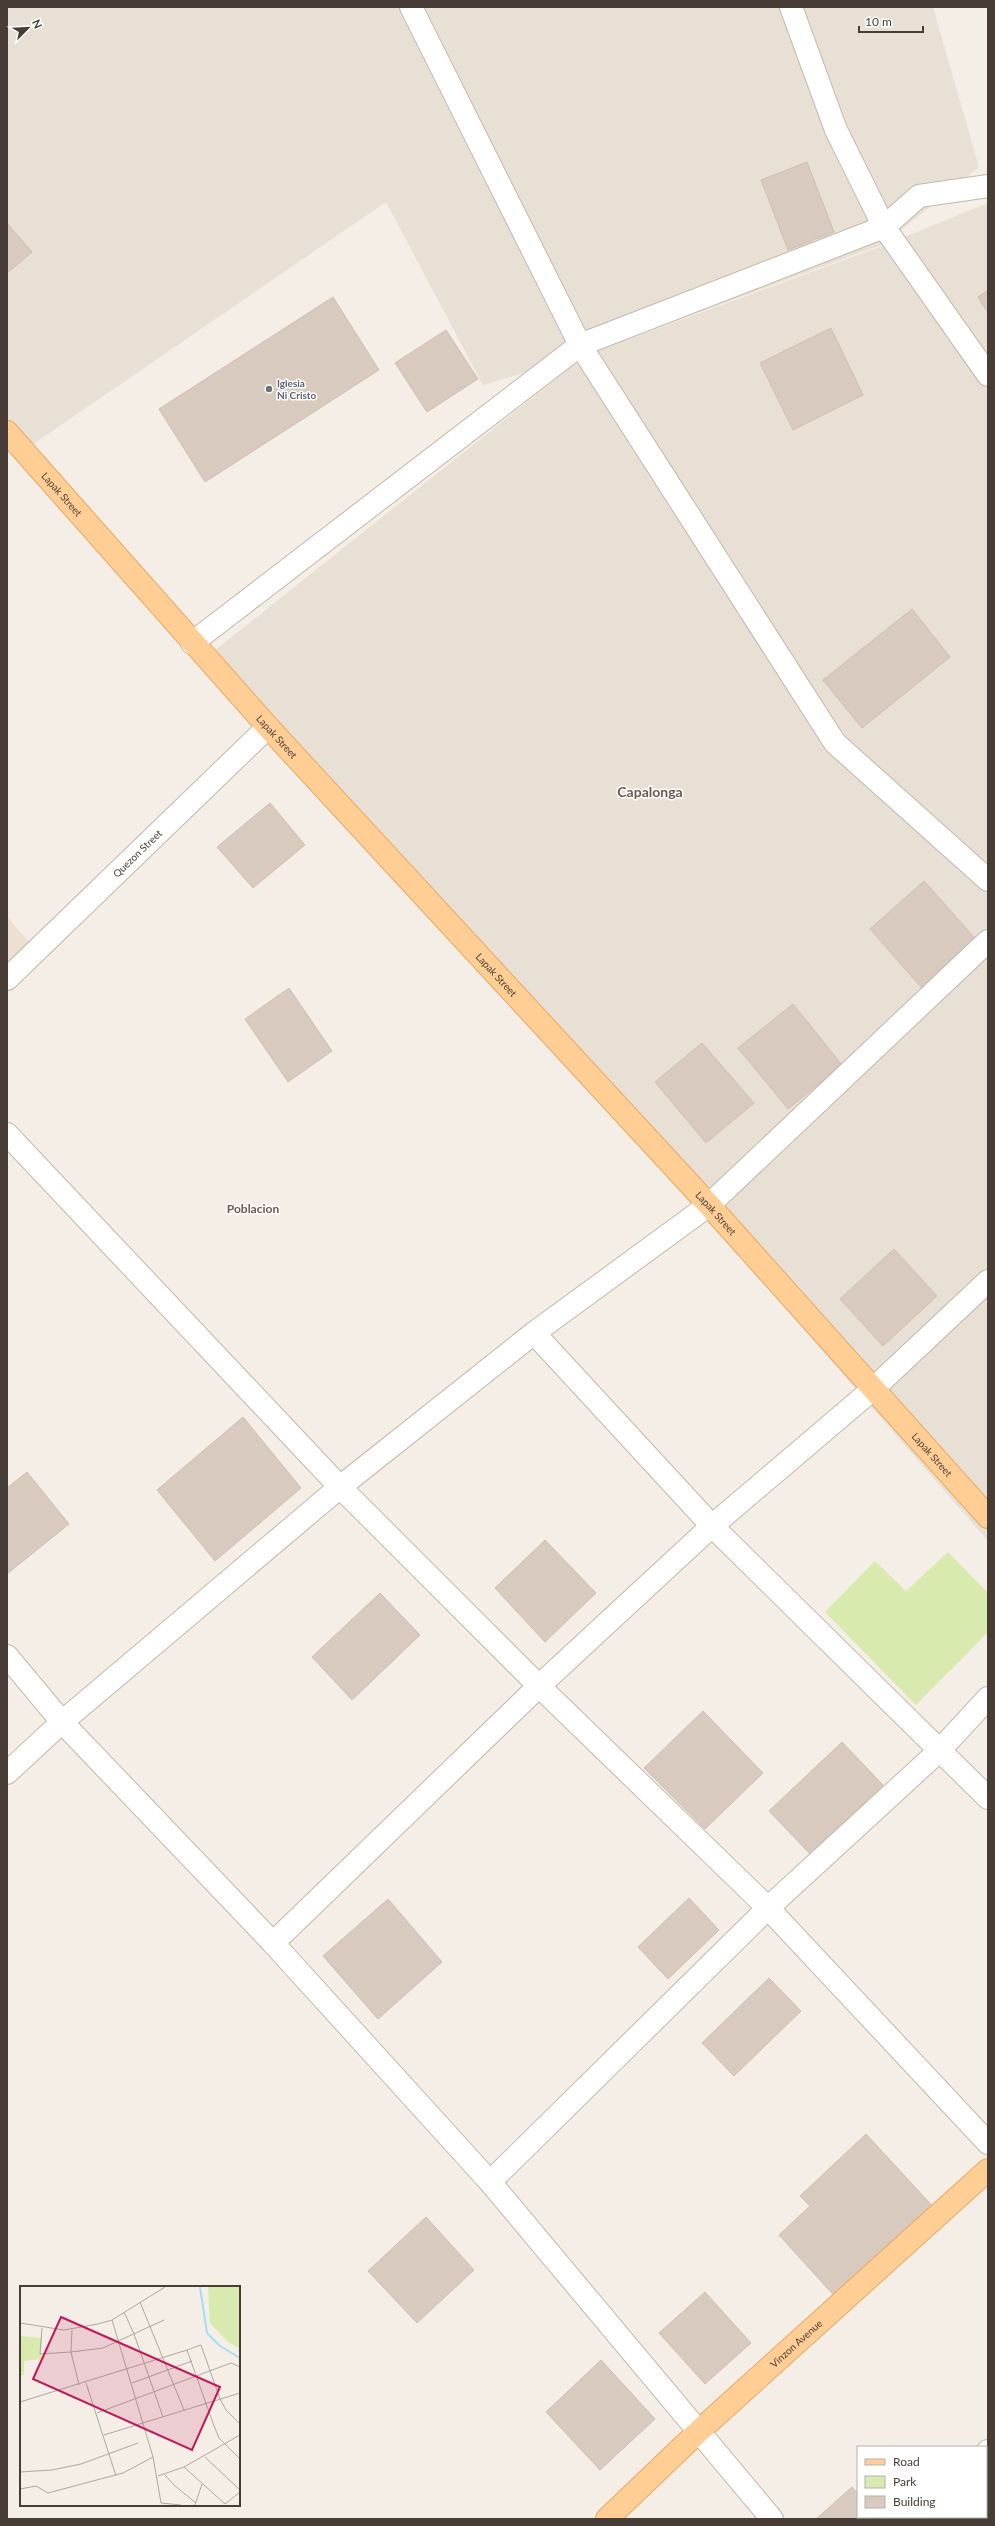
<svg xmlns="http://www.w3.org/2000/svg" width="995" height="2526" font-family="Lato,sans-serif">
<rect width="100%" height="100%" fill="#f4eee7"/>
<path fill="#e8dfd5" d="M7,7H933L979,167L884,244L585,354L483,385L386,202L29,447L7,421Z
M988,203V1541L214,651L586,355L885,245Z"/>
<path fill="#eee0d0" d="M7,917L32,945L7,966Z"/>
<path fill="#d9eaae" d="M948,1552L988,1593V1632L916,1705L825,1612L875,1561L906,1591Z"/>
<path fill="#d9cabf" stroke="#d1beaf" d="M807,162L834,232L788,250L761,180Z
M7,223L32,252L7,273Z
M988,290V313L978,297Z
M333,297L379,370L205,482L159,409Z
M831,328L863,395L793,430L760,363Z
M446,330L478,379L427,412L395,363Z
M912,609L950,657L862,728L823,680Z
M270,803L305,845L253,888L217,847Z
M924,881L981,945L927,994L870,929Z
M289,988L332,1051L288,1082L245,1019Z
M793,1004L842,1065L788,1109L738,1048Z
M702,1043L754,1103L706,1143L655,1082Z
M894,1249L937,1296L883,1346L840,1299Z
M243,1417L301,1488L215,1561L157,1490Z
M27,1472L69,1524L7,1574V1488Z
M545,1540L596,1593L545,1642L495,1588Z
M380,1593L420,1635L352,1700L312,1657Z
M703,1711L763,1773L705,1829L644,1768Z
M842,1742L883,1785L810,1854L769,1811Z
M689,1898L719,1930L668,1979L638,1947Z
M388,1899L442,1962L378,2019L323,1956Z
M769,1978L801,2011L734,2076L702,2043Z
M866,2134L937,2211L839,2301L779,2235L810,2206L800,2196Z
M426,2217L474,2270L417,2323L368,2271Z
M705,2292L751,2343L705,2384L659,2333Z
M601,2360L655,2419L600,2470L546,2412Z
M852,2487L858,2494V2517H879L881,2519H816Z"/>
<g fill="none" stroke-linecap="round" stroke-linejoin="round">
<defs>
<g id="minor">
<path d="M411,7L580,345L835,743L988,880"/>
<path d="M791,7L836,130L884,227L988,375"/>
<path d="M192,643L580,345L884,227L919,196L988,186"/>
<path id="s1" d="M7,979L268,727"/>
<path d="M7,1134L340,1487L539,1686L768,1908L988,2143"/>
<path d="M534,1333L712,1526L988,1798"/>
<path d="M7,1656L62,1722L273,1943L490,2182L772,2519"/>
<path d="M7,1773L62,1722L340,1487L534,1333L709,1205L988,941"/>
<path d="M273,1943L539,1686L712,1526L873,1389L988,1281"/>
<path d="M490,2182L768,1908L940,1750L988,1698"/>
<path d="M986,2453L988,2451"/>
<path d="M919,2519L921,2517"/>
</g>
<g id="major">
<path id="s2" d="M7,432L268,727L709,1205L988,1517"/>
<path id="s3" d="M607,2519L698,2432L988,2170"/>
</g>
</defs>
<use href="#minor" stroke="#c3b7ac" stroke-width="24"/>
<use href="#major" stroke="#e8a861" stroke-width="24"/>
<use href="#minor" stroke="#fff" stroke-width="22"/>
<use href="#major" stroke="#ffce95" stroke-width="22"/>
</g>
<circle fill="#6b7280" stroke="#fff" stroke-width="1.5" cx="269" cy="389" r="4"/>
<g text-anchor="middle" stroke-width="3" stroke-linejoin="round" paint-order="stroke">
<g font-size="10" font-weight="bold" fill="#5b616d" stroke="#fff" text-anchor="start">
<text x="277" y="387">Iglesia<tspan x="277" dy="12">Ni Cristo</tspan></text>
</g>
<g font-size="10" fill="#473d36" stroke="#fff">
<text dy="4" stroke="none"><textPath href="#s2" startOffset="83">Lapak Street</textPath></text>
<text dy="4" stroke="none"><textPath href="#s2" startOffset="407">Lapak Street</textPath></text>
<text dy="4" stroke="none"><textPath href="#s1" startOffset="181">Quezon Street</textPath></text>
<text dy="4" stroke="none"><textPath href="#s2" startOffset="731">Lapak Street</textPath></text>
<text dy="4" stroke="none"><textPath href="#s2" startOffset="1055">Lapak Street</textPath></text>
<text dy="4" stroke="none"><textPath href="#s2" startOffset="1379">Lapak Street</textPath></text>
<text dy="4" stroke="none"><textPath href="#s3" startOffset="258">Vinzon Avenue</textPath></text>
</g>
<g font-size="12" font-weight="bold" fill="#6a594c" stroke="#fff">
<text x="253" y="1213">Poblacion</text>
</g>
<g font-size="14" font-weight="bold" fill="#6a594c" stroke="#fff">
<text x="650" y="797">Capalonga</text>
</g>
</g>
<g transform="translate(20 2286)">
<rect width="220" height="220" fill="#f4eee7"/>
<path d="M188,1H220V63L207,55L190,37ZM0,50L22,52L21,73L4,75V89H0Z" fill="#d9eaae"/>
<path fill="none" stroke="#a1e0f3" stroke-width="2" d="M180,1L187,47L200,60L220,72"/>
<path fill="none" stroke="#afa7a0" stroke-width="1" d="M120,16L164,124M104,26L114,48L143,131M92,34L133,171L141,217L161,219M0,37L44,44L78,38L92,34L145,1M22,42L20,68L51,66L83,62L144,34M52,44L51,66L59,99M167,64L181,59L200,113L206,124L220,138M66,97L96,190M112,97L172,75M0,116L167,64L194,140L199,152L220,173M77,127L211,77L220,81M84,149L220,107M185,171L220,204M164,181L205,218L220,206M0,186L32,184L61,178L118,157M145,189L154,199L176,217M138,190L164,181L220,149M0,203L16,200L28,207L103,187L133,171M175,219L182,198"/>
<path fill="#c2185b" fill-opacity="0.15" stroke="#c2185b" stroke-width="2" d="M41,31L200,101L172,164L13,93Z"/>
<rect width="220" height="220" fill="none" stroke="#473d36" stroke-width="2"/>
</g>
<rect width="995" height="2526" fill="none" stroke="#473d36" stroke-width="16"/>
<rect x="857" y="2446" width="130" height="72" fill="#ffffff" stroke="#b5b1af"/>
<rect x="865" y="2459" width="20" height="6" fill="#ffce95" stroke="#b5b1af"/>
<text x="893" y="2466" font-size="12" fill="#473d36">Road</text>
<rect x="865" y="2476" width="20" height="12" fill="#d9eaae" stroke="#b5b1af"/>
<text x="893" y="2486" font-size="12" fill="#473d36">Park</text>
<rect x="865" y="2496" width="20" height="12" fill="#d9cabf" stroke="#b5b1af"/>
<text x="893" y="2506" font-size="12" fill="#473d36">Building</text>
<g transform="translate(28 28) rotate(66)" stroke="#ffffff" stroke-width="3" paint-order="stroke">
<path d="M0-3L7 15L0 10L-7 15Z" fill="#473d36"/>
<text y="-6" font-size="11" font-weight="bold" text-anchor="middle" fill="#473d36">N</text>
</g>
<path d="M859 26v6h64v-6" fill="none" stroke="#473d36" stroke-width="2"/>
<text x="865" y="26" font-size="12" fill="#473d36" stroke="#ffffff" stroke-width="3" paint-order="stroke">10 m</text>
</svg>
